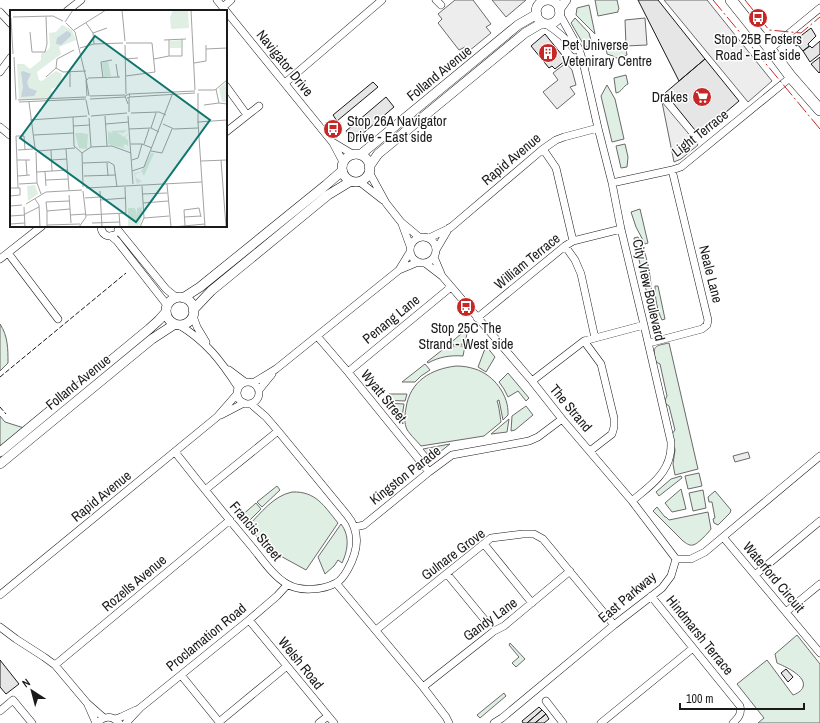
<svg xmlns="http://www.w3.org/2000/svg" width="820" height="723" font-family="'Archivo Narrow',sans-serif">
<rect width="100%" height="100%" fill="#fff"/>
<path fill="#e0efe3" stroke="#6a6a6a" d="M595,0H617L619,9L618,10V12L598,16Z
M589,5L595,34L576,15L577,8Z
M575,18L589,33L592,44L585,47L571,23Z
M624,43V49H626L627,55L616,58L613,56L607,54L606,47Z
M626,75L628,84C623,86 622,92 616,93L614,78Z
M607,85L615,99L624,139L612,142L601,96Z
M625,144L628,157L627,167L621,168L616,146Z
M640,209L648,243L645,244L636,227L631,212Z
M638,237C650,259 652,286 652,310L651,311L634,238Z
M655,286H658L665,319L662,320C657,310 655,298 655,286Z
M0,324C8,336 8,349 8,363L0,371Z
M468,328L465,344L448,345Z
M669,343L698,469L675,475L673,464L675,450L672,434L675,430L669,406L666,404L665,400L667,396L660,364L656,362C652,346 654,346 669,343Z
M453,346H465L463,356C450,355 439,357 428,363L427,362L446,347Z
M486,346L495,357L486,372L478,367Z
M425,364L430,370L421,376L415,382H402Z
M456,366C463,366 469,367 475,369C494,375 509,395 508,415L503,420L499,400L497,401C499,406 500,416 501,422L484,436L421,446C417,441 407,432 406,427C404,421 405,414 406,408C410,381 431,369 456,366Z
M508,373L529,398L526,401L518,391L508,397L504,389L499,382Z
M389,394H407L405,401L383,400L382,399Z
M385,403L404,404L402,417L403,424Z
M526,406L533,415L515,430L511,431L512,416Z
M0,416L5,422L24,428L0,447Z
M509,419L507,432L491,434Z
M450,444L435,456H429L423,449Z
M699,473L702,486L688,489L685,476Z
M681,476L682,478L659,496L656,492L671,479Z
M277,486L280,490L262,507L257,502Z
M681,489L686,509L672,512L665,503Z
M703,490L706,508L693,511L689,493Z
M715,491L731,510L730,513L718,525L714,523L713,519L715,518L712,502H709L708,497Z
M292,492C316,491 324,506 338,523L306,570L266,548L248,526C261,513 273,496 292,492Z
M256,503L261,509L246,524L240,517Z
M657,507L665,517H666L669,520L708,512L711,529C708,533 698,544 693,545C689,546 686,543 683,541L653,511Z
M341,524C350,536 348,550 342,563L338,560L334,566L325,574L318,557Z
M797,635L820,664V723H758L764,718L737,684L767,660L793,695C796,694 802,691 803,687C807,676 784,666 777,663L775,654Z
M510,643L525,659L516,667L512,663L519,657L509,645Z
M504,693L506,696L480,718L477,715Z"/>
<path fill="#ededed" stroke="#6a6a6a" d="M455,0H473L491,24L486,27L491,33L469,51L465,47L459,50L438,23L442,19L438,14Z
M492,0H526L506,17Z
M664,0H707L772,81L748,102Z
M645,18L647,45L626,46L625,20Z
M566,63L572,70L576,85L570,87L575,94L557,109L543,92L558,80L553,73Z
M662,102L698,145L681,159L674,162Z
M748,452L750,458L735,462L733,456Z"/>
<path fill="#e6e6e6" stroke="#1a1a1a" d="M638,0H658L705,59L679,81Z
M811,28L816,36L808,44L809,46L803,51L798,45L796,46L793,42Z
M545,34L566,60L555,69L552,66L549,68L531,46Z
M820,41V54L810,62L803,51L810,46L812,48Z
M820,57V72L819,73L811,64Z
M705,59L739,101L699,135L665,93Z
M373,82L378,87L337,121L333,115Z
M386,97L394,107L354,141L346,131Z
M0,660L19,684L6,694L0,687Z
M786,669L793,677L788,682L781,673Z
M539,707L542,710L527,723H523L522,721Z
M542,710L546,714L535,723H527Z
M546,714L549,719L544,723H535Z"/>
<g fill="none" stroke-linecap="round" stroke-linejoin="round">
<defs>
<path id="minor" d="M217,0L333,143L343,162
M436,0L441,5
M223,7L231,0
M67,11L81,0
M0,12L11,24
M560,15L579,49L583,62L598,128L612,183L621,229L644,325L671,442C671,446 671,451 670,455C666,476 647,488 632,501
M546,24C557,31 567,39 575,50
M770,49L820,8
M0,72L11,57
M285,83L382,0
M226,86L247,115
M0,127L11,136
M226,132L259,106
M334,143L354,155
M543,149L556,168L573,241
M369,172L386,203L401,222L419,237
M360,182L383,200
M612,183L672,170L681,167L791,77
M402,224L410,246
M101,226C101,234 107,238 114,235
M118,230L166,289L177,298
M111,236L117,241L167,305
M410 250a13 13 0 1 1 26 0a13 13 0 1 1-26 0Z
M429,238L450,228L543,149L556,140L564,137L598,128
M565,246L575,260L581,274L595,338
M436,250L449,228
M8,253L58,319
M434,257L442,276
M0,259L42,226
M425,263L442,276L532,381L562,419L632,501L676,559
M399,270L418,262
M193,316L197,327L206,342
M477,318L565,246L573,241L621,229
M179,325C206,341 221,361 238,387
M317,336L348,372L429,472
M584,341L601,364L614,418V427L612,434L590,451
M649,343L702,329L707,325L708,320L672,170
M229,370L245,382
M348,372L451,287
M532,381L584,341L644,325
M237 393a11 11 0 1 1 22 0a11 11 0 1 1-22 0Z
M253,383L276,369L399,270L410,252
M259,390L272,374
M221,415L244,403
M175,452C200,484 226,516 252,547C262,559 273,576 287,584C300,592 323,590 336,583C342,580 345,574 348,569C358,551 361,532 347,515L278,431L266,417L251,404
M205,490L278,431
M355,527L364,525L429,472L452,455L529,441L538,437L562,419
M723,537L820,653
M484,544L532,603
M447,574L484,619
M755,575L820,521
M336,583L423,687L446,717L449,723
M0,595L217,417L237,394
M651,596L740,706C742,714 738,718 733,723
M786,612L820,584
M249,620L334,723
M0,627L16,639L44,657L55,665L87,703L104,718
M376,630L491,538L523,534H534L543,539L614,625
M55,665L230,520
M181,675L220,723
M423,687L484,639L494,631L504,626L570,571
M546,701L563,723
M88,705L96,723
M0,711L13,700L32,723
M115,719L121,717L136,710
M219,722L287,666
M97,723C104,716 112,715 119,723
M126,723L140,708L249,620L277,596L287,585
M319,723L328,716
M494,723L502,718L614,625L662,588L671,576L676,559H691L705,552L820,456
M601,723L693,648"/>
<path id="tertiary" d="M536 12a12 12 0 1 1 24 0a12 12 0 1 1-24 0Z
M559,10L566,0
M342 168a14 14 0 1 1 28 0a14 14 0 1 1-28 0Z
M360,155L518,25L537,14
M369,167L378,154L525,33L542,23
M166 311a14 14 0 1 1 28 0a14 14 0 1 1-28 0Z
M183,298L200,287L326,185L342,171
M193,310L211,291L328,195L351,181
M0,452L149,329L159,320L166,312
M0,464L152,339L175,324"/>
<path id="secondary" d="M731,0L770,49L791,77L820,110"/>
</defs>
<use href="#minor" stroke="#1a1a1a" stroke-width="8"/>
<use href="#tertiary" stroke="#1a1a1a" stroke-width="10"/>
<use href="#secondary" stroke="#1a1a1a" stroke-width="12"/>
<use href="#minor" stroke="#fff" stroke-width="7"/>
<use href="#tertiary" stroke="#fff" stroke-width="9"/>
<use href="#secondary" stroke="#fff" stroke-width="11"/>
<path stroke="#1a1a1a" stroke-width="1" stroke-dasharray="5 2" stroke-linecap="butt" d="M0,377L126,273
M0,407L6,414"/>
<path stroke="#c62828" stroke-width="1" stroke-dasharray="14 3 2 3" stroke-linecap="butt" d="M713,0L820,129
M745,0L769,30L801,33L820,17"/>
</g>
<defs>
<symbol id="bus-disc" viewBox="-11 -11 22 22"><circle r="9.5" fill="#c62828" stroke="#fff"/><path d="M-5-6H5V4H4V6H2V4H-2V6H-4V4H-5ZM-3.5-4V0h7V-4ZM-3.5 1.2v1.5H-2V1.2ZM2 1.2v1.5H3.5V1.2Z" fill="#fff"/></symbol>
<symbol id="building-disc" viewBox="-11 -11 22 22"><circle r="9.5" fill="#c62828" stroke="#fff"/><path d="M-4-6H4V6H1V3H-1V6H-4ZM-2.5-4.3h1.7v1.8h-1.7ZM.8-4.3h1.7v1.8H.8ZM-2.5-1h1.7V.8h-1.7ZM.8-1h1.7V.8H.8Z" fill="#fff"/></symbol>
<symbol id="supermarket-disc" viewBox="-11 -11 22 22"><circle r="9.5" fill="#c62828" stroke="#fff"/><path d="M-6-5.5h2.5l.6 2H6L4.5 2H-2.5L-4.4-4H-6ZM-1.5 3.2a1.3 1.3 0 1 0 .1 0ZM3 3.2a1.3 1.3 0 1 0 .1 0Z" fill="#fff"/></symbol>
</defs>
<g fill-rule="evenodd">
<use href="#bus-disc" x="747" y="7" width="22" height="22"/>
<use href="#building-disc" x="537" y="42" width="22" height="22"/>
<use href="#supermarket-disc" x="691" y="86" width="22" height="22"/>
<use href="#bus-disc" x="322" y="118" width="22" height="22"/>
<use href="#bus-disc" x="455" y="296" width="22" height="22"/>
</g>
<g text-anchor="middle" stroke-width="3" stroke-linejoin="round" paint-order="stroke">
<g font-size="14" fill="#1a1a1a" stroke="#fff">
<text x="758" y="44">Stop 25B Fosters<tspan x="758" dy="16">Road - East side</tspan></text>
<text x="562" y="50" text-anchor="start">Pet Universe<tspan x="562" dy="16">Vetenirary Centre</tspan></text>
<text x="688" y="102" text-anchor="end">Drakes</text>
<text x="347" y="126" text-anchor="start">Stop 26A Navigator<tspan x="347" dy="16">Drive - East side</tspan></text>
<text x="466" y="333">Stop 25C The<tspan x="466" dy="16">Strand - West side</tspan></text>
</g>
<g font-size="14" fill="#1a1a1a" stroke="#fff">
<text transform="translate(285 63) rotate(51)" y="5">Navigator Drive</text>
<text transform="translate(439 73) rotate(-39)" y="5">Folland Avenue</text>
<text transform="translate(700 133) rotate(-38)" y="5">Light Terrace</text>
<text transform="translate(511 159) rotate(-40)" y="5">Rapid Avenue</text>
<text transform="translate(527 261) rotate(-39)" y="5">William Terrace</text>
<text transform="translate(711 274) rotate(76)" y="5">Neale Lane</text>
<text transform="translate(649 290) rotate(77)" y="5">City View Boulevard</text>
<text transform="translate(391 319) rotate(-39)" y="5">Penang Lane</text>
<text transform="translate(78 382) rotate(-39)" y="5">Folland Avenue</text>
<text transform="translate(384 396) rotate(51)" y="5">Wyatt Street</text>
<text transform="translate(571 408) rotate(50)" y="5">The Strand</text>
<text transform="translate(405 475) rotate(-38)" y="5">Kingston Parade</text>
<text transform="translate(101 496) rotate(-39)" y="5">Rapid Avenue</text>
<text transform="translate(256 531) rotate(50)" y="5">Francis Street</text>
<text transform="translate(453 554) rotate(-37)" y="5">Gulnare Grove</text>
<text transform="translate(774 577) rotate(50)" y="5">Waterford Circuit</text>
<text transform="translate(134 583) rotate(-40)" y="5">Rozells Avenue</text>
<text transform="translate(627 597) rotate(-40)" y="5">East Parkway</text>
<text transform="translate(490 619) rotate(-36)" y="5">Gandy Lane</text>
<text transform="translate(700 635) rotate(51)" y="5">Hindmarsh Terrace</text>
<text transform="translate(206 637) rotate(-39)" y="5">Proclamation Road</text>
<text transform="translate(301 663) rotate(51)" y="5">Welsh Road</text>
</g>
</g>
<g transform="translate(10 10)">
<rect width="217" height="217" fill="#fff"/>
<path d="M163,0H178L179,18L161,19L160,7ZM52,15L62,20L66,30L49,37L51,44L27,62L29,70L32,71L46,61L52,64L50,75L41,79L44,89L9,90L7,54H14L20,59L31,50V44L38,40L40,36L39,23L46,22ZM171,30V38H160V31ZM98,51L101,66L94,67L92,53ZM217,72V92H212L209,78ZM117,120L113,123L107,122L114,127L118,124L115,128L118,130V136L115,134L113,137L117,139L98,134V121L102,124L100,121L103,123L102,121ZM65,123H77L72,124H78L77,139L69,138ZM141,143H144L134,166L132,162L125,164L126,168L132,171L127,174L124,163L131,162ZM25,175L28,184L18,191L17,176ZM132,197V208L129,217H118V198H125L127,205V198Z" fill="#e0efe3"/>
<path d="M57,21L61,23V26L51,35L46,34L47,28ZM13,61L21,64L17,72L19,78L27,81L24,86L11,87L13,77L11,62Z" fill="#c6d2dc"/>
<path fill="none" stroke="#a3a3a3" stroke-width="1" d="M112,0L115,31M181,0L185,80M3,7L43,6L53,11M1,8L3,44M55,12L63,0M56,13L65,22L76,68M76,13L83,23L84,34M64,20L96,0M20,22L22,42H35L37,34L36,7M83,23L97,18M154,30L176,29M116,33H142L145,62L116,66M115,35L116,84M70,38L84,34L113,33M196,39L217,38M64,40L47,49L46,58L53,62L76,61M159,46H172V29M4,47L6,90M115,49L128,48M144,49L159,46V30M184,53L196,51V35M106,54L108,67M60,62V77M36,67L46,58M78,68L110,67M93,68L91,52L102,50M76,70L77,86M78,70L76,68L79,86M206,79L209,93L217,94M188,80H205L217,70M188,83V113M119,84L185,81M80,86L115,85M120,87L185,83M117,88L120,87L119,84L115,86L118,94M119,88V102M80,89L115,87M8,90L76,87M76,90L79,105M9,92L76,89M19,92L25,138M194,95L209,93M121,103L149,102L156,105M81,106L117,103M95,106L97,136M118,106L123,174M63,107L64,136L72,143L81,137L79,108M20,110L77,106M188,112L217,110M188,112L195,217M96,114L119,112M153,114L164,119L188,118M63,116L80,115M141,118L146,103M119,119L141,118L149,122M24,125L64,123M121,134H132L142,138M134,134L139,119M81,137L102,136L121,143M56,139L59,180M8,140L23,139M41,140L42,161M27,141L65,138M141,141L152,143L162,119M26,142L27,173L31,184M72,143L73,177M7,150H20M16,150L17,165M41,150L57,149M122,150L128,148L132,134M211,150L216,217M191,151L217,150M73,153L99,152L104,155L107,177M97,153L98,166M122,161L134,157L162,85M27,162L57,160M35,162L36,176M8,166L20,165M74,166L106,165M36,170L58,169M9,174L27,173M157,174L161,217M0,178H10V185L0,186M8,178L6,126H14L15,139M76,178L192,172M90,181L92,217M132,184L157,183M59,185L61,213M75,188L90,187M25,189L29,195L30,217M90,190L116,188M133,193L158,191M16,194L36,182L72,180M0,196L12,195M14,197L15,217M37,201L36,192L59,191M109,203L110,216M15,204L29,197M60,205L76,204M76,205L116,203L115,177M0,206L15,205M174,207L191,206M134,208L159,206M82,213L110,212M0,214L15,213M37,215L70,214M175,216L174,200L189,198L191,207M37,217V201L60,199M69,217L76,207L73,181M130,217L134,208L132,176M163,217L195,214"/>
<path fill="#0f766e" fill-opacity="0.15" stroke="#0f766e" stroke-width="2" d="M85,26L200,110L126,212L10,128Z"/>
<rect width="217" height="217" fill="none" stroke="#1a1a1a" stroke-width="2"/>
</g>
<g transform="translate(32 691) rotate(324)" stroke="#ffffff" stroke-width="3" paint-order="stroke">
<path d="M0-3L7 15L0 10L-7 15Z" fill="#1a1a1a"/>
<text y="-6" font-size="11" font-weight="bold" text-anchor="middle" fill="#1a1a1a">N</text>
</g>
<path d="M680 703v6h124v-6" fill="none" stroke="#1a1a1a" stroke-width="2"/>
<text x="686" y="703" font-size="12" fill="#1a1a1a" stroke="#ffffff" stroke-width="3" paint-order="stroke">100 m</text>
</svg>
